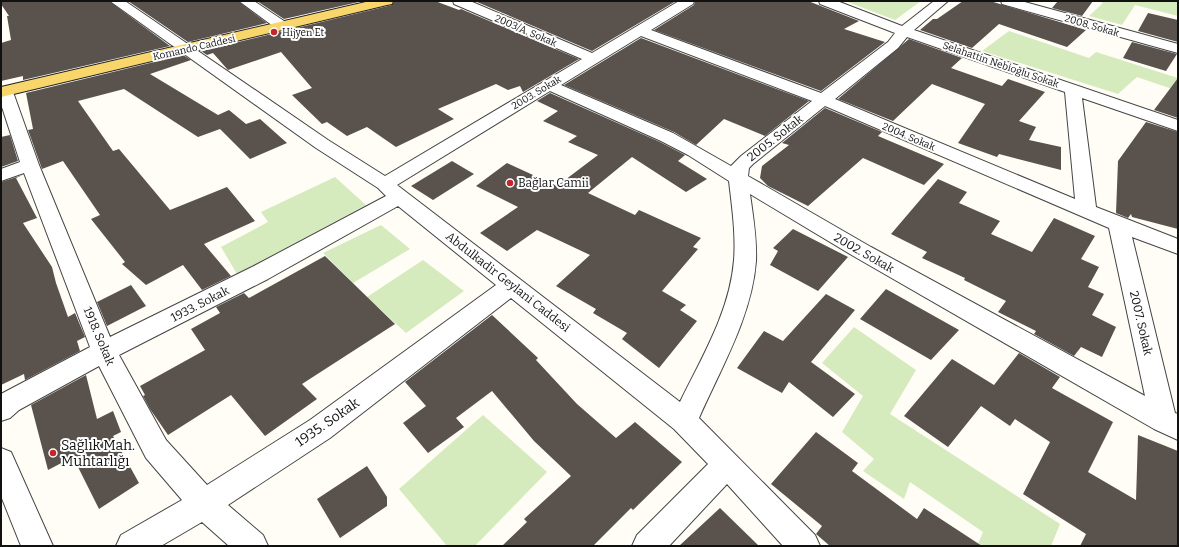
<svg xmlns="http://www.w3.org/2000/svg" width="1179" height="547" font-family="Bitter,serif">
<rect width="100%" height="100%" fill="#fffdf5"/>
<path fill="#d5ebbd" d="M845,1H921L895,20Z
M1098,1H1177L1178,16L1135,5L1122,25L1089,16L1103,3Z
M1009,31L1089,58L1096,52L1178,78V91L1137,77L1118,94L982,51Z
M335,177L366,205L237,274L221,247L268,222L261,212Z
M381,225L410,249L353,283L323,253Z
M423,260L464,291L406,333L367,297Z
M854,327L916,370L890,414L1060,524L1051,546H977L983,532L910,482L904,499L863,471L874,459L842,432L863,396L822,363Z
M483,415L547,472L475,546H447L399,489Z"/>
<path fill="#5a524d" d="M1,1H109L170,46L23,80V76L1,81V43L11,40L7,16H9L1,4Z
M128,1H238L267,23L188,42Z
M257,1H363L284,19Z
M394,1H435L459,10L461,9L579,59L523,92L520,86L508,90L496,84L438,109L454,119L396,147L367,127L347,136L327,122L322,124L292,95L312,88L281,52L228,70L213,53L207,55L201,51L392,5Z
M480,1H676L592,51L477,2Z
M695,1H808L859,21L844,29L885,42L821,91L654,30L694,5Z
M963,1H990L1086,30L1067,47L999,24L972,48L920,30L933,19H937Z
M1058,1H1093L1082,16L1052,8Z
M1148,13L1178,20V42L1138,31Z
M641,38L809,101L765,136L724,119L696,145L674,132L564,85Z
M909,39L962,58L951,68L1002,86L1008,79L1045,92L1019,121L1036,127L1029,140L1061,147V170L999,154L997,157L958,143L985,104L932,84L893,121L838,99Z
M1132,42L1177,54L1166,71L1123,58Z
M183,55L191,60L150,74L218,115L229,110L246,124L260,119L287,143L250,159L220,129L198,137L124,89L78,101L113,151L119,149L170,210L227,187L255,221L204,244L231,276L202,290L183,265L146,285L122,264L125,262L91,219L100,215L63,161L42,169L28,130L33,129L26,93Z
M1178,78V118L1154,110Z
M550,93L660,142L685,155L678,161L707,179L686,192L632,157L588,193L635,215L639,210L701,238L693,247L698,249L662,291L686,305L680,310L697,321L659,368L622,339L627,333L593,313L596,309L556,286L590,255L537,230L507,251L480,233L518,207L476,186L507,163L557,186L598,155L568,142L577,136L543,121L558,111L537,101Z
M825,108L882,132L878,136L944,164L924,185L863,158L808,206L768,186L760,178L762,166L789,145L782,143Z
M1146,122L1178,132V229L1132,217L1131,214L1128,218L1116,213L1118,161Z
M10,135L18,161L1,167V137Z
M452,161L474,174L433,200L411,186Z
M23,175L16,178L37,218L23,223L52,267L56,283L68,317L75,313L85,337L77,341L80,351L25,380L24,374L1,385V182Z
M938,179L967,192L959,203L1000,221L991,234L1032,252L1054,218L1095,236L1081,259L1099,267L1088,287L1104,294L1092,315L1116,327L1102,357L1081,347L1074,356L1034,334L1036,331L998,312L1006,301L964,280L965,278L922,258L927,252L891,234Z
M793,229L848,257L818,291L770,265L778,251L773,248Z
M325,256L395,324L302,384L317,399L265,436L231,395L168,435L150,409L143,396L145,395L140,386L205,350L191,329L220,313L216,307L244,293L249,298Z
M131,285L146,306L107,326L97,302Z
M886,289L959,330L931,360L860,319Z
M826,294L855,310L811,362L855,394L833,417L789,382L782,393L737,368L764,331L783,341Z
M492,315L538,358L536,360L577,404L616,438L635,422L682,462L633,510L631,508L593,546H502L527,522L524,519L571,476L534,441L492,391L456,418L464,427L428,453L403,423L426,406L405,382Z
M1019,353L1060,377L1052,388L1113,422L1088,472L1136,500L1138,435L1178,451V546H1080L1086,534L1023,494L1050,442L1015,419L1010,426L981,406L948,447L904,416L952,359L994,385Z
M86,375L97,419L113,411L121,432L113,436L139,483L99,509L73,457L48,470L31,405Z
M816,432L858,463L852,471L917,519L924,508L982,546H830L816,534L822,526L771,484Z
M367,466L387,497V506L340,538L317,499Z
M720,508L759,546H679Z"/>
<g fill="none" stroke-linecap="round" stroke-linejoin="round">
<defs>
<path id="minor" d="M110,1H125L328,140L385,176L582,59L454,4L453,1H470L592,53L679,1H694L693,4L651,30L821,93L888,42L895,33L820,4L819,1H837L902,26L934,1H948L914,30L1178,120V131L1082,98L1096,207L1178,239V254L1132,237L1175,413L1178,414V440L1154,429L855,257L750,194C753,216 757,238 756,261C752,316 721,368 699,418L815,535L820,546H783L727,484L669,546H632L637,535L708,464L674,429L511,298L330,438L228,505L263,535L268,546H229L202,522L161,546H116L121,535L182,500L146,458L99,366L19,410L10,418L1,421V394L90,347L24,173L1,181V169L20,162L1,104V88L11,89L13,92L39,165L110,337L252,267L386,196L378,188L316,148ZM641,36L812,101L741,156L731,166L673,133L561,85ZM907,37L1065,92L1075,199L835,99L898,48ZM550,91L661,141L688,155L729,181C732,207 736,234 734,260C730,311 702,357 680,402L397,185ZM825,106L1109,228L1145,396L871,247L748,176L749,168L753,164ZM398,206L496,285L310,420L207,485L166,440L119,355L268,279Z
M239,1H254L287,23L289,26L287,29L282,30L277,29Z
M1001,1H1021L1178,44V53L1002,4Z
M1,448L11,452L53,546H21L1,496Z"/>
<path id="major" d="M370,1H393L392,4L387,5L1,97V87Z"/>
</defs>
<use href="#minor" stroke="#444" stroke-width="2"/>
<use href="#major" stroke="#222" stroke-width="2"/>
<use href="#minor" fill="#fff" fill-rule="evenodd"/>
<use href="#major" fill="#f9d66b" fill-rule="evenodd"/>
</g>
<g fill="#c4262e" stroke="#fff" stroke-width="1.5">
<circle cx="274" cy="32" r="4"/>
<circle cx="510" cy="183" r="4"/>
<circle cx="53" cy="453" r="4"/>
</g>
<g text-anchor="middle" stroke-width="4" stroke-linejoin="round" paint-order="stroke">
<g font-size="10" fill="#111" stroke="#fff">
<text transform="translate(1092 25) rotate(16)" y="4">2008. Sokak</text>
<text transform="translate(526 30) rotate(23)" y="4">2003/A. Sokak</text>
<text transform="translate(194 47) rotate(-13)" y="4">Komando Caddesi</text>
<text transform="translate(1001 64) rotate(19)" y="4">Selahattin Nebioğlu Sokak</text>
<text transform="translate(536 92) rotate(-31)" y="4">2003. Sokak</text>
<text transform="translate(909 136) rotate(23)" y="4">2004. Sokak</text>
</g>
<g font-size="10" fill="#111" stroke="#fff" text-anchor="start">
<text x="282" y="36">Hijyen Et</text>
</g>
<g font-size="12" fill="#111" stroke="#fff">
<text transform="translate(775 138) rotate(-38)" y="4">2005. Sokak</text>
<text transform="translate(864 253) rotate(30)" y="4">2002. Sokak</text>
<text transform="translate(508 282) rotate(38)" y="4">Abdulkadir Geylani Caddesi</text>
<text transform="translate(200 304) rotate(-27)" y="4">1933. Sokak</text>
<text transform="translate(1141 323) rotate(77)" y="4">2007. Sokak</text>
<text transform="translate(99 336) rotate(67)" y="4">1918. Sokak</text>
</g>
<g font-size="12" fill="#111" stroke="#fff" text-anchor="start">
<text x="518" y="187">Bağlar Camii</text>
</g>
<g font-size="14" fill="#111" stroke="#fff">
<text transform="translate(327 422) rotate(-35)" y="5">1935. Sokak</text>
</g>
<g font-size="14" fill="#111" stroke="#fff" text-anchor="start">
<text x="61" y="450">Sağlık Mah.<tspan x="61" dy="16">Muhtarlığı</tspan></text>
</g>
</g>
<rect width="1179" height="547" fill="none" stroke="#111111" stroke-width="4"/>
</svg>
